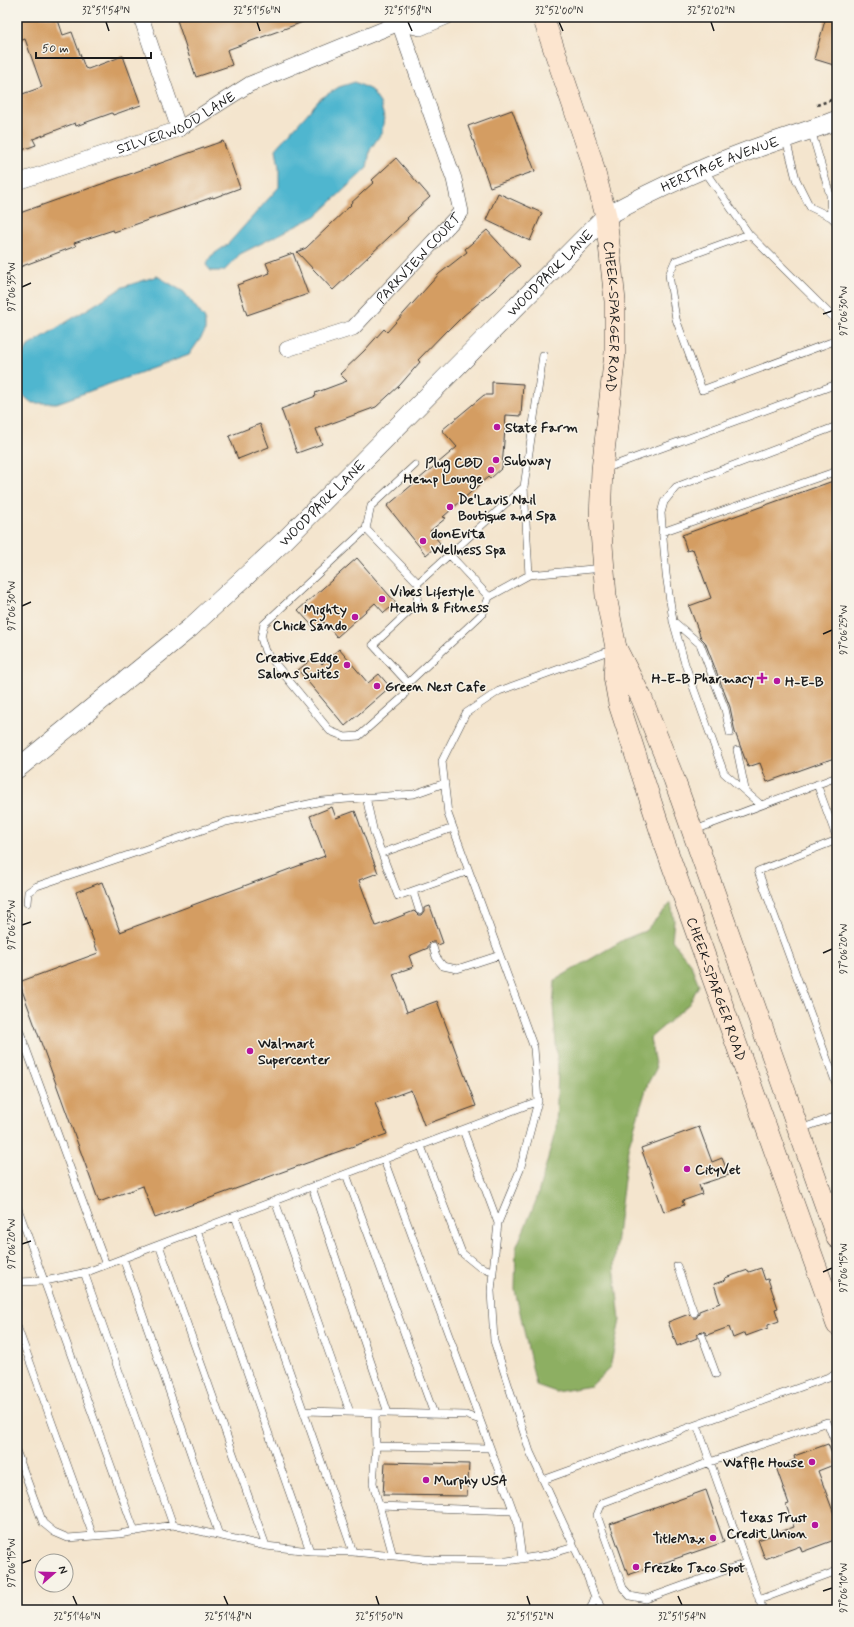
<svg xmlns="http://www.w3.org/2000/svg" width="854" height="1627" font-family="Mynerve,sans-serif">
<rect width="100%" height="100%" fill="#f7f3e8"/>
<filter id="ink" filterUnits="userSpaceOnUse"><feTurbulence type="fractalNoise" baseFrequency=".025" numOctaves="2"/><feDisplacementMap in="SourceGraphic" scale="8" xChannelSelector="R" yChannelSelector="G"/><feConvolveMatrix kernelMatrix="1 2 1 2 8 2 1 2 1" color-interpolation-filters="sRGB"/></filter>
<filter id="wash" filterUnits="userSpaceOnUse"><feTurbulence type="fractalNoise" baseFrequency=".012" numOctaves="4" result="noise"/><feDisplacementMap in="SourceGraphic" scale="16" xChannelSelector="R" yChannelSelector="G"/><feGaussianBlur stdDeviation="0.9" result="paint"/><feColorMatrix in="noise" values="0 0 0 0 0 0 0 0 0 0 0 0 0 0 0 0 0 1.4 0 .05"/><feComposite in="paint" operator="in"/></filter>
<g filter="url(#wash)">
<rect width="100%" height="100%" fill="#f4e5ce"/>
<path fill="#8daf62" stroke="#54663f" d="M671,903L674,920L672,940L691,965L699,985L689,1004L650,1038L656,1069L648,1083L628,1148L618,1227L614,1265L620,1320L610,1368L591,1386L556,1392L536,1385L515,1290L516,1248L536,1201L556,1129L558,1069L553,1006L555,980L625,939L645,931Z"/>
<path fill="#50b6cf" stroke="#366976" d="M355,82L371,90L380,103L384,117L382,132L370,150L367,168L316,216L240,254L224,271H211L206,265L211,256L228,244L279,187V167L276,149L320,99L339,87Z
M157,276L184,292L205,319V332L189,355L57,403H32L19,392L17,387V366L28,346L123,287Z"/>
<g id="blocks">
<path fill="#d49d62" d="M17,17H57L63,35L72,32L85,68L88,69L123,56L141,105L113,115L112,113L76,126L75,123L33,139L36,145L17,152V96L42,87L25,39L17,42Z
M176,17H310L311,19L227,50L232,65L196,77Z
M826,17H837V66L814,59Z
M512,110L535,171L490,187L468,126Z
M223,141L240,188L213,198V197L114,232L113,230L74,243L76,246L17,268V214Z
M396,158L430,197L407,218L408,219L333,290L297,252L306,248L351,205L350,204L374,182L372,180Z
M498,193L542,213L530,241L486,220Z
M487,230L520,266L493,291L463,316L448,331L447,330L418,360L420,362L400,385L376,407L316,429L322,444L297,453L281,409L316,396L315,393L347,381L340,374L364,351L384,329L387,332L439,274L467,252L465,249Z
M293,253L308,294L247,315L237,285L270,273L266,263Z
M492,382L523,384L521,416L506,415L502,468L490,479L488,477L443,517L446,518L430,531L440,543L426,555L387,506L457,447L442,430L484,395H492Z
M260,424L269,447L238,459L229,436Z
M833,481L837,491V757L767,782L760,763L748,767L735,732L730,707L705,642L701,638L689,606L711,598L693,549L687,551L682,535Z
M357,558L396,603L384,613L375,603L337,637L324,622L316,630L298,610Z
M339,649L368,683L379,674L390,687L345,726L298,670L316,656L322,664Z
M332,807L336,818L355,811L378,873L359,880L376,926L414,911L418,915H421L424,911V908L430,906L443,943L438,945L435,942H431L428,945V948L409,956L413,967L393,974L407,1012L437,1001L476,1106L424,1125L411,1090L375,1103L387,1134L155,1218L143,1186L99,1202L19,982L98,953L76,892L102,882L120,932L325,856L310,816Z
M699,1127L712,1162L722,1158L729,1175L699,1185L702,1194L682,1201L684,1205L664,1212L641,1148Z
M761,1268L765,1280L768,1279L778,1308L775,1309L779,1321L768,1325V1328L746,1336L745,1333L733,1338L729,1327L707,1335L705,1332L701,1331L697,1335V1338L677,1346L668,1322L689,1314L693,1318H696L699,1314V1311L720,1303L714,1284L726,1280L725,1278L748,1270L749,1272Z
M828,1444L836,1464L818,1471L837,1522V1539L802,1552L800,1546L765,1559L758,1540L794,1527L786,1505L789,1504L776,1467L795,1460L794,1456Z
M385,1462L469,1464L467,1496L383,1495Z
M706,1490L724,1542L628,1575L610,1524Z"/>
</g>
</g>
<g filter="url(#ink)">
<use href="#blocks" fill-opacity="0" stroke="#3c3a37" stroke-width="1"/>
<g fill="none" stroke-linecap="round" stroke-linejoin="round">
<defs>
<path id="service" d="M811,130L830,195L831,217
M786,139L796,179L810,207L831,217L837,223
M704,170L749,234L837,321
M749,234L675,261L669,275L676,319L702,390L837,340
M604,469L837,384
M524,487L543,355
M366,529L371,506L415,465
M662,532L837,471
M449,554L489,597
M529,575L524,487L418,583L366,529L264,624L261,638L265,651L330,731L345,737L359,736L404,696L408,683L483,613L489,597L529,575L603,568
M673,621L700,644L725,709L730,733
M408,683L373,645L417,604L418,583
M737,750L745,789
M817,784L837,839
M366,797L374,833L398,896L469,871
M761,805L724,773L685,664L673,621L666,574L661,513L664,502L676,487L837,426
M695,830L837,777
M837,840L758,871L837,1086
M382,853L453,828
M413,891L419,910
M27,903L28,892L37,886L226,822L322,801L414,794L445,783
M433,947L436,957L443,966L457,969L500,955
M17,1024L106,1265
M800,1129L837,1116
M463,1130L498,1223
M421,1146L462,1253L478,1266L492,1271
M384,1160L480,1420
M346,1174L434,1414
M312,1187L388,1413
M275,1201L350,1412
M17,1206L135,1532
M235,1216L353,1552
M197,1230L310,1551
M159,1245L266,1546
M123,1258L219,1535
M677,1266L694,1313
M84,1272L173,1525
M17,1282L45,1281L87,1272L538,1101
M17,1326L93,1536
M702,1336L716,1374
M304,1411L466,1415L480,1420L517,1521L522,1559
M375,1413L376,1446L373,1483L393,1556
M697,1425L763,1610
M376,1446L490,1448
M17,1453L43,1523L54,1532L68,1538L119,1534L173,1525L266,1546L310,1551L353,1552L435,1560L507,1561L547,1555L574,1547
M543,1480L837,1374
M380,1506L513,1511
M746,1563L646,1599L630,1596L623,1588L597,1515L602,1503L710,1462L827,1422L837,1447
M759,1600L837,1571
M590,1610L595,1597
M604,1610L595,1597L585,1570L530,1452L494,1341L491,1291L498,1223L520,1170L538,1101L534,1048L448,814L442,761L466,713L499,691L614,649"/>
<g id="minor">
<path d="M141,17L179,129"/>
<path id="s1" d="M17,182L179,129L250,84L399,23L420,28L446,17"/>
<path id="s2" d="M287,349L353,328L461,212L454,179L397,17"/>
</g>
<g id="tertiary">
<path id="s3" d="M17,769L190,628L284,541L606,216C658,188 712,163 768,144C791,136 814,129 837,120"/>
</g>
<g id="secondary">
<path id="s4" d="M543,17L591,158L606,216L615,301V353L602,470L600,519L606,596L616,648L614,676L619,704L664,842L837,1325"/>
<path d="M616,648L642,699L674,779L837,1238"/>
</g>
</defs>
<use href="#service" stroke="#3c3a37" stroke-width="8"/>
<use href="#minor" stroke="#3c3a37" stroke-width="16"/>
<use href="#tertiary" stroke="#3c3a37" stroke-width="20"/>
<use href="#secondary" stroke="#3c3a37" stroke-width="22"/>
<path stroke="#3c3a37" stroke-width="2.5" stroke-dasharray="3 3" stroke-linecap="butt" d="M817,105L837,98"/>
<use href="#service" stroke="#fff" stroke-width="7"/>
<use href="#minor" stroke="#fff" stroke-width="15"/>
<use href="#tertiary" stroke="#fff" stroke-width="19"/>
<use href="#secondary" stroke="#fce5cf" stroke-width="21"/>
</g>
</g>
<path fill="none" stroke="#1c1c1c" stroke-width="1.5" d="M106,22L109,31M257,22L260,31M408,22L412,31M559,22L563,31M711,22L714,31M22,287L31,283M823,314L832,311M22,606L31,602M823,634L832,630M22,925L31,922M823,953L832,949M22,1244L31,1241M823,1272L832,1268M22,1563L31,1560M823,1591L832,1588M73,1596L77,1605M224,1596L228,1605M376,1596L379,1605M527,1596L530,1605M678,1596L682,1605"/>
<g fill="#b5179e" stroke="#f7f3e8" stroke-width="1.5">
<circle cx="497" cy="427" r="4"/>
<circle cx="496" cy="460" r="4"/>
<circle cx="491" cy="470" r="4"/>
<circle cx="450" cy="507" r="4"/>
<circle cx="423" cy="541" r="4"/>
<circle cx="382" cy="599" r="4"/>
<circle cx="355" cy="617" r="4"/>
<circle cx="347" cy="665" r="4"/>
<path d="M760 672h4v4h4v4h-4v4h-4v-4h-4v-4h4z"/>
<circle cx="777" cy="681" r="4"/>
<circle cx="377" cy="686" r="4"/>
<circle cx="250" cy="1051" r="4"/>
<circle cx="687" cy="1169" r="4"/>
<circle cx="812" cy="1462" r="4"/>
<circle cx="426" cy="1480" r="4"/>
<circle cx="815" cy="1525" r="4"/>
<circle cx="713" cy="1538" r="4"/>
<circle cx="636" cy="1567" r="4"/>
</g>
<g text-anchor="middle" stroke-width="3" stroke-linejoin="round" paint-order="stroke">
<g font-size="14" fill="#1c1c1c" stroke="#f7f3e8">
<text dy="5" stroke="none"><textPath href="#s1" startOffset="170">SILVERWOOD LANE</textPath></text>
<text dy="5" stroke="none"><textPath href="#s3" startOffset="934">HERITAGE AVENUE</textPath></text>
<text dy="5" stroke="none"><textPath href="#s2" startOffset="165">PARKVIEW COURT</textPath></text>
<text dy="5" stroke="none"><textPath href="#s3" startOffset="729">WOODPARK LANE</textPath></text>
<text dy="5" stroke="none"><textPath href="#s4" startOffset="310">CHEEK-SPARGER ROAD</textPath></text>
<text dy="5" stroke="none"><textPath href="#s3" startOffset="405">WOODPARK LANE</textPath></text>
<text dy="5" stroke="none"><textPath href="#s4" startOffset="1001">CHEEK-SPARGER ROAD</textPath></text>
</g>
<g font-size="14" font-weight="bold" fill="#1c1c1c" stroke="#f7f3e8" text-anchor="start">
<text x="505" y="432">State Farm</text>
<text x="504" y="465">Subway</text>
<text x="483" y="467" text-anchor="end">Plug CBD<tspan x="483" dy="16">Hemp Lounge</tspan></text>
<text x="458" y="504">De'Lavis Nail<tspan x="458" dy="16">Boutique and Spa</tspan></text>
<text x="431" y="538">donEvita<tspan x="431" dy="16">Wellness Spa</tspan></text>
<text x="390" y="596">Vibes Lifestyle<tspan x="390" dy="16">Health &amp; Fitness</tspan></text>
<text x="347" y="614" text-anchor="end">Mighty<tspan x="347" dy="16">Chick Sando</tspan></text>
<text x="339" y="662" text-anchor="end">Creative Edge<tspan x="339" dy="16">Salons Suites</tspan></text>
<text x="754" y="683" text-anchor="end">H-E-B Pharmacy</text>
<text x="785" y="686">H-E-B</text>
<text x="385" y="691">Green Nest Cafe</text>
<text x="258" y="1048">Walmart<tspan x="258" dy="16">Supercenter</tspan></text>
<text x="695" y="1174">CityVet</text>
<text x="804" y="1467" text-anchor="end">Waffle House</text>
<text x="434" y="1485">Murphy USA</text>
<text x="807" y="1522" text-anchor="end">Texas Trust<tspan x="807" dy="16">Credit Union</tspan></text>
<text x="705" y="1543" text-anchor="end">TitleMax</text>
<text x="644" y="1572">Frezko Taco Spot</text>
</g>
</g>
<rect width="854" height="1627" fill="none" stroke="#f7f3e8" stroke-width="44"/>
<g transform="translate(54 1573) rotate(70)"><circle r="19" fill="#f7f3e8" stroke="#9f9d96"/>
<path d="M0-3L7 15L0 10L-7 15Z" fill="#b5179e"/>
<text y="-6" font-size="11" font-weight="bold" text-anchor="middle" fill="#1c1c1c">N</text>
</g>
<path d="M36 52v6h115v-6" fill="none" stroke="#1c1c1c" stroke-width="2"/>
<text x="42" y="52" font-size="12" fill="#1c1c1c" stroke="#f7f3e8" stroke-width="3" paint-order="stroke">50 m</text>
<rect x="22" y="22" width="810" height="1583" fill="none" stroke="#1c1c1c" stroke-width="1.5"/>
<g font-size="10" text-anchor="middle" fill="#1c1c1c">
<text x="106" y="14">32°51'54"N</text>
<text x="257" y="14">32°51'56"N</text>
<text x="408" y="14">32°51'58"N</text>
<text x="559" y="14">32°52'00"N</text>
<text x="711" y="14">32°52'02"N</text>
<text transform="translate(11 287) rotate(-90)" y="4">97°06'35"W</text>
<text transform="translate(843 311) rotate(-90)" y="4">97°06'30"W</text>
<text transform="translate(11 606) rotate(-90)" y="4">97°06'30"W</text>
<text transform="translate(843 630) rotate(-90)" y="4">97°06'25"W</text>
<text transform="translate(11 925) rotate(-90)" y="4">97°06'25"W</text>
<text transform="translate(843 949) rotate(-90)" y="4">97°06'20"W</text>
<text transform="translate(11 1244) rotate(-90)" y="4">97°06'20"W</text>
<text transform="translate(843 1268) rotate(-90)" y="4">97°06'15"W</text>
<text transform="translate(11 1563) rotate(-90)" y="4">97°06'15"W</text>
<text transform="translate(843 1588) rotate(-90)" y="4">97°06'10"W</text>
<text x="77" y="1620">32°51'46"N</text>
<text x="228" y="1620">32°51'48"N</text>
<text x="379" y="1620">32°51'50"N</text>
<text x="530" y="1620">32°51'52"N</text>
<text x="682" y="1620">32°51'54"N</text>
</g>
</svg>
